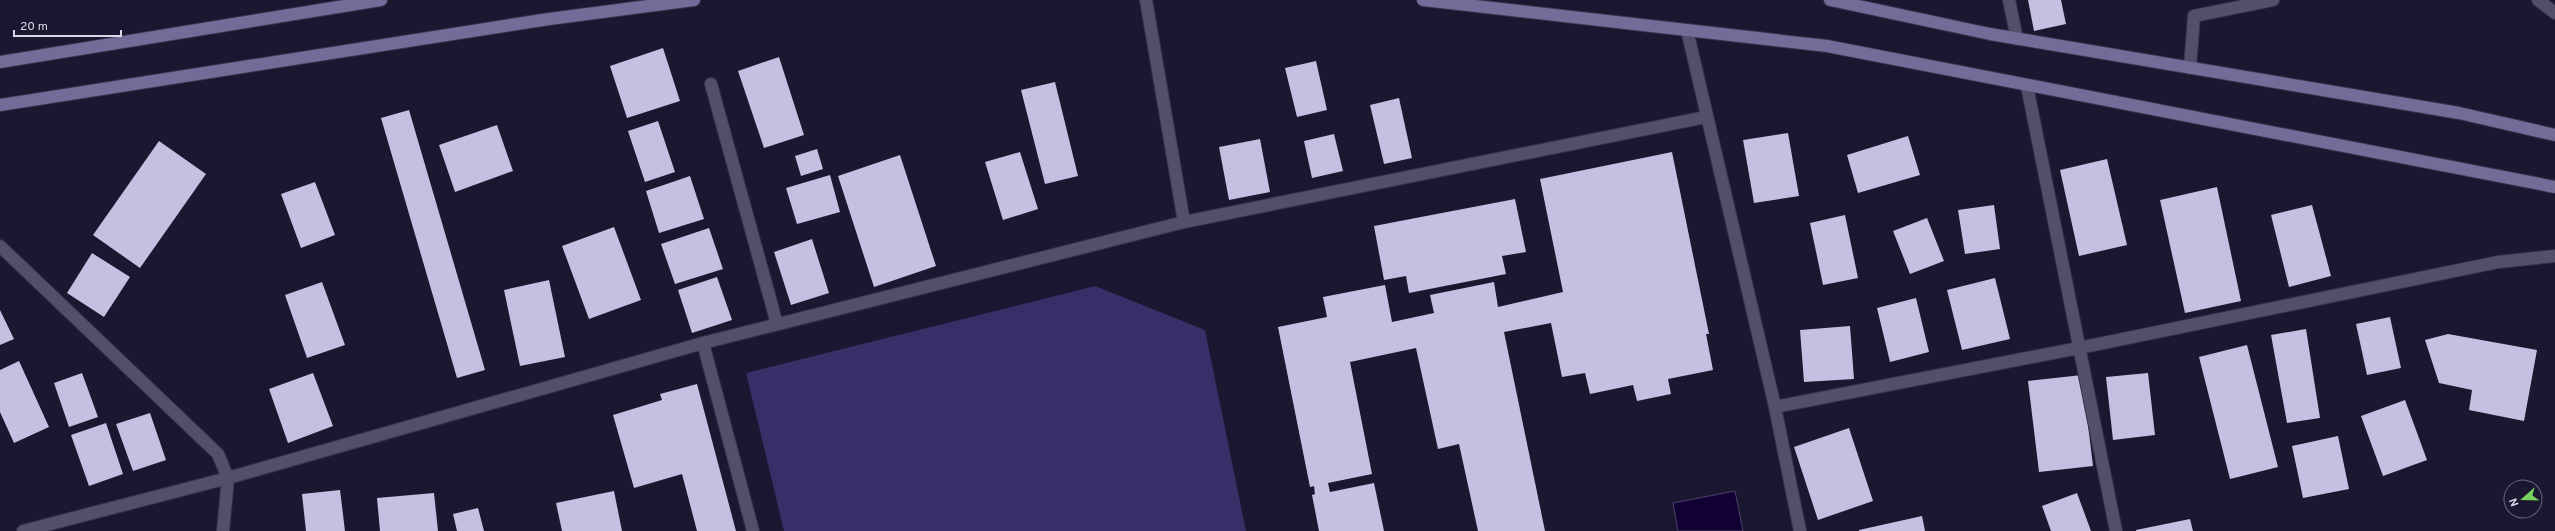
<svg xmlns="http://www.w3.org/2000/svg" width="2555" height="531" font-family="Overpass,sans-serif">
<rect width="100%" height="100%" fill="#1b1730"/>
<path fill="#392e67" d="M1095,286L1205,330L1246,531H784L746,373Z"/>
<path fill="#100033" stroke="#4c4169" d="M1735,491L1743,531H1678L1673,503Z"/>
<path fill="#c3c0e1" d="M2028,0H2061L2066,24L2034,31Z
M663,48L680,101L627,118L610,66Z
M779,57L804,135L764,148L738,71Z
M1316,61L1327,110L1297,117L1285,68Z
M1055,82L1078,176L1045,184L1021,90Z
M1399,98L1412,158L1384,164L1370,105Z
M409,110L485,370L457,378L381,118Z
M658,121L675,172L645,182L628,131Z
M497,125L513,171L455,192L439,145Z
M1788,133L1799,196L1754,203L1743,140Z
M1334,134L1343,171L1312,178L1304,141Z
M1908,136L1920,175L1858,193L1847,155Z
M1260,139L1270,192L1229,200L1219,147Z
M159,141L206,174L140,268L93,235Z
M817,149L823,169L801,176L795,156Z
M1020,152L1038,209L1003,220L985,162Z
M1672,152L1709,334H1706L1713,370L1668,379L1671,394L1637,401L1633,385L1590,394L1585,373L1562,377L1551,323L1504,332L1545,531H1478L1459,444L1438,449L1416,348L1350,362L1372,474L1328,483L1330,492L1374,483L1384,531H1319L1312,495L1315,494L1314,486L1310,487L1278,327L1327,317L1323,297L1385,285L1392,322L1434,313L1430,295L1494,282L1498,307L1563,292L1540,179Z
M900,155L936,266L874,287L838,176Z
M2107,159L2127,245L2079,256L2060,170Z
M830,175L840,212L797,224L786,188Z
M690,176L704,219L659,233L646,191Z
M315,182L335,235L301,248L281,194Z
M2217,187L2241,301L2185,313L2160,200Z
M1515,199L1526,252L1502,256L1506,274L1409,293L1406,276L1384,280L1374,226Z
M1994,205L2000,249L1965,254L1958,210Z
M2312,205L2331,276L2289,287L2271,215Z
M1845,215L1858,278L1823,285L1810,223Z
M1927,218L1944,261L1910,274L1893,231Z
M614,227L641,300L589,319L562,246Z
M709,228L723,269L675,284L661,244Z
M812,239L829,293L791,305L774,252Z
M92,253L130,277L104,317L67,293Z
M717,277L732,320L692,333L678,290Z
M1995,278L2010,339L1962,350L1947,290Z
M549,280L565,357L520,366L504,290Z
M322,282L345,345L307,358L285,295Z
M1916,298L1929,352L1890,362L1877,308Z
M0,310L14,339L0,345Z
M2390,317L2401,368L2367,375L2356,324Z
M1850,326L1854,379L1804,382L1800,330Z
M2306,329L2320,418L2287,423L2271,335Z
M2448,334L2537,350L2524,421L2469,410L2472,390L2439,383L2425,340Z
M2247,345L2278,467L2230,479L2199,357Z
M19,361L49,427L14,443L0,412V370Z
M82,373L98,417L69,427L54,383Z
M313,373L333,426L288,443L269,389Z
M2148,373L2155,435L2113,440L2106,377Z
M2082,375L2093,466L2039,472L2028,381Z
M697,384L736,531H697L682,474L634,488L613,415L662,400L660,394Z
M2405,400L2427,460L2383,476L2361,416Z
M150,413L166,460L133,471L116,424Z
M106,423L123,474L89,486L71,435Z
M1849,428L1873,501L1818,520L1794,447Z
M2338,436L2349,489L2303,498L2292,446Z
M340,490L345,531H306L302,494Z
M614,491L622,531H562L556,503Z
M434,493L438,531H380L377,498Z
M2077,493L2091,531H2051L2042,506Z
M478,508L484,531H457L453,514Z
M1922,516L1925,531H1859V530Z
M2190,519L2193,531H2136V530Z"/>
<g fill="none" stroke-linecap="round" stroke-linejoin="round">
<defs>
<path id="street" d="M1146,0L1184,222
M2009,0L2017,39
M2538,0L2555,13
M1687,30L1775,407L1800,531
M2190,68L2194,16L2273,0
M711,84L777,324
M2027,86L2116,531
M0,246L218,454L228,478L223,531
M703,343L753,531
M1775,407L2079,348L2498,262L2555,256
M23,531L228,478L703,343L1184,222L1706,117"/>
<path id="secondary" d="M1423,0L1827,46L2555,187
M1830,0L1990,34L2459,113L2555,135
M0,62L381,0
M0,105L549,19L694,0"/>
</defs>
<use href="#street" stroke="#36324a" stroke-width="14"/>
<use href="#secondary" stroke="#36324a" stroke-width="14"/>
<use href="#street" stroke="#524f6b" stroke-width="12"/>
<use href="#secondary" stroke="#716c98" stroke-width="12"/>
</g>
<g transform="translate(2523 499) rotate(250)"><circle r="19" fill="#1b1730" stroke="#67647a"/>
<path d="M0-3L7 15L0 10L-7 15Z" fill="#75d25a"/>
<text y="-6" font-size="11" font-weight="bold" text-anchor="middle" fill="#d9d8e8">N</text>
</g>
<path d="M14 30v6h107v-6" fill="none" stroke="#d9d8e8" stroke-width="2"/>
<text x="20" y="30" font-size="12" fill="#d9d8e8" stroke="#1b1730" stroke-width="3" paint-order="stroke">20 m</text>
</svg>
